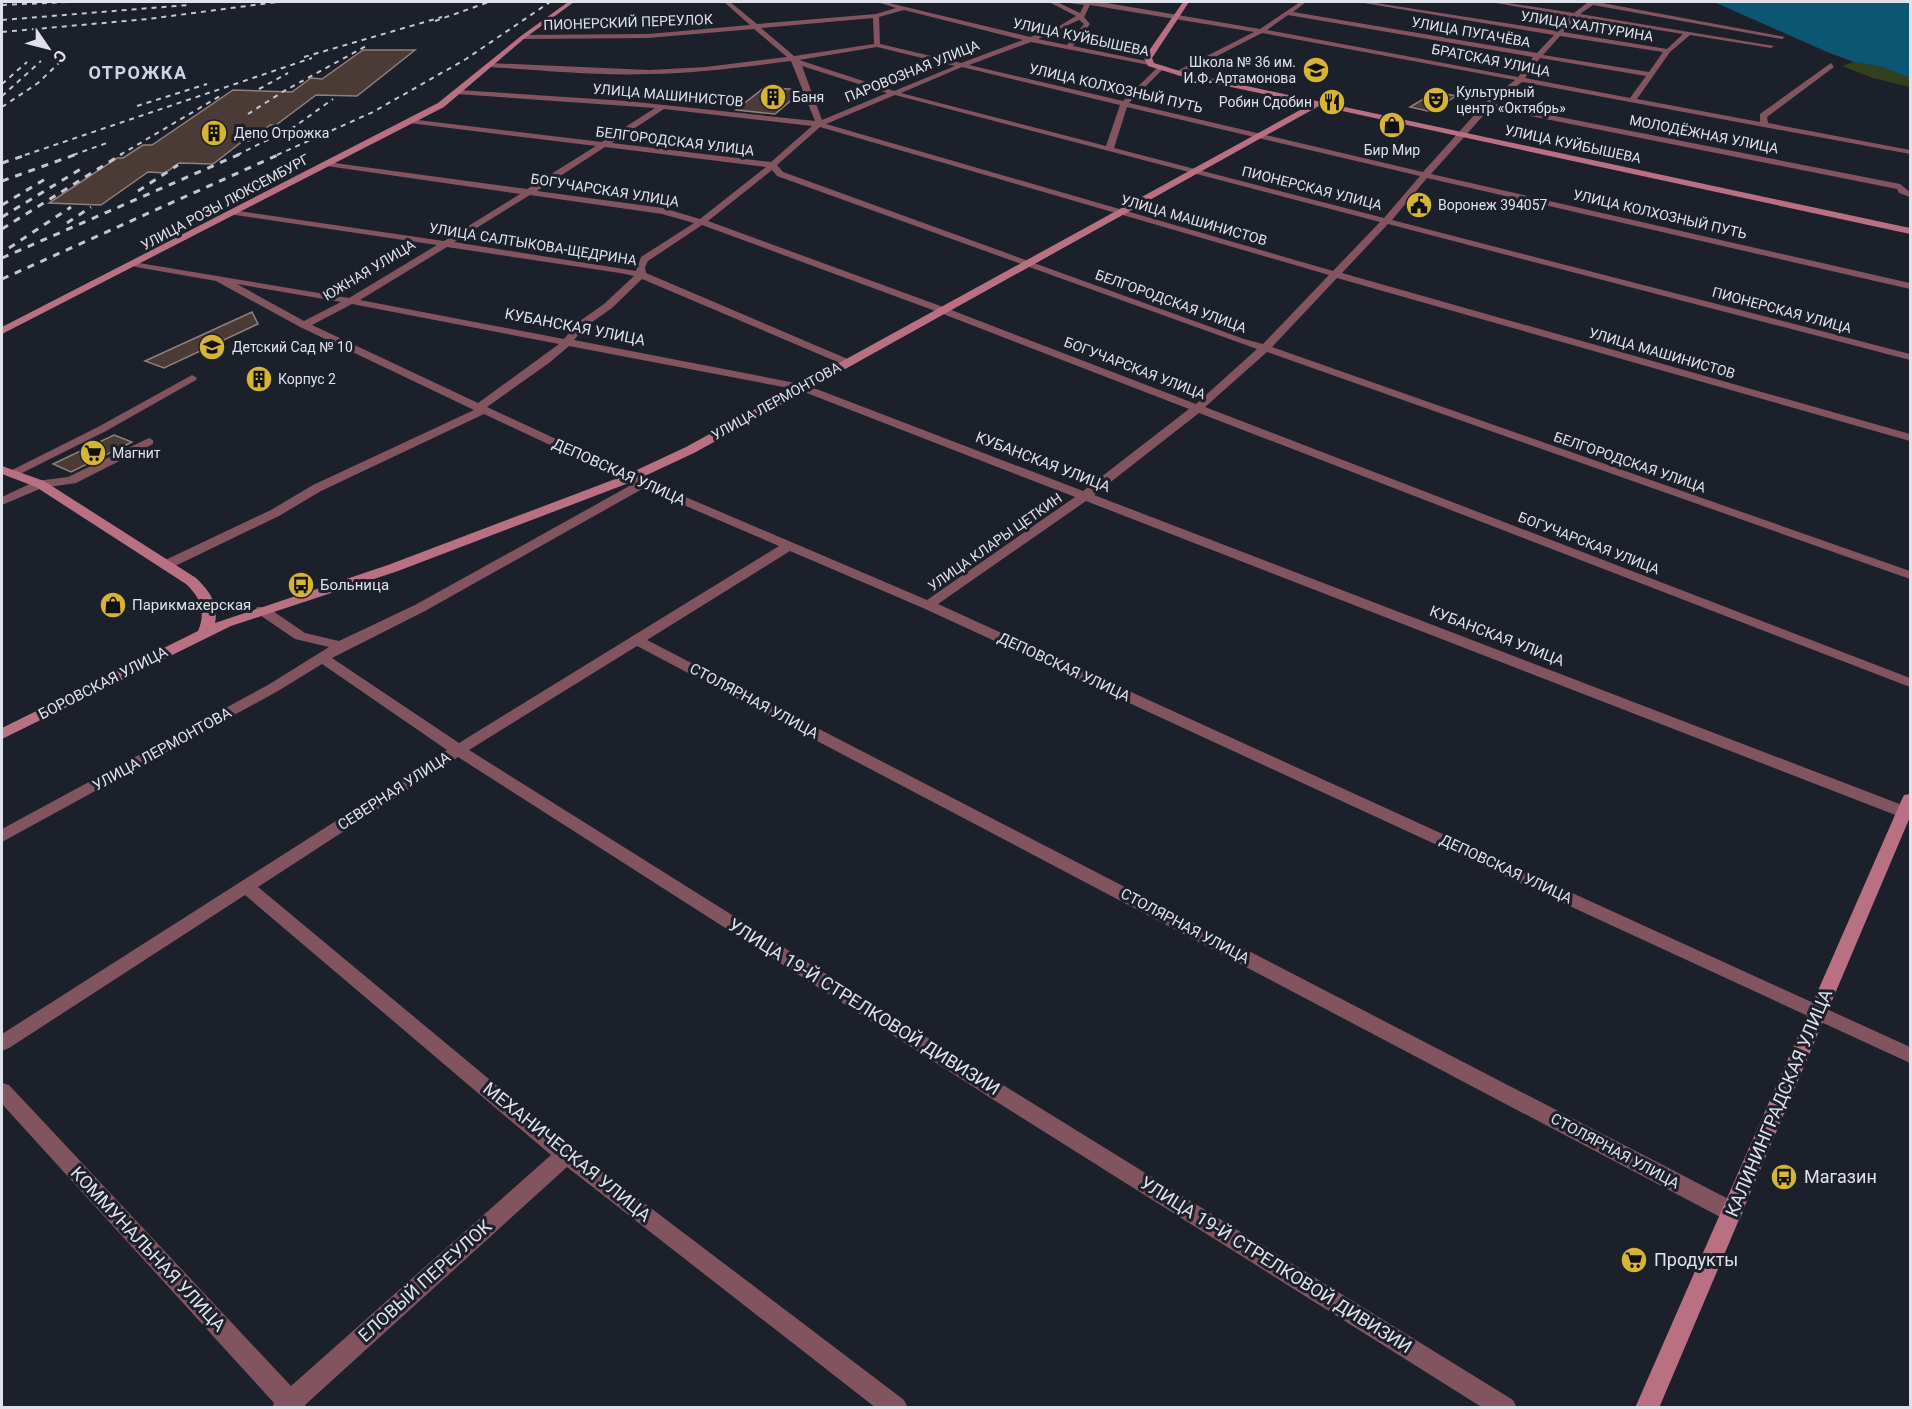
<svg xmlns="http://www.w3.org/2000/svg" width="1912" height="1409" font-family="Roboto,sans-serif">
<rect width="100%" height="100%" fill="#1c202b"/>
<path fill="#33401c" d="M1854,62L1882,67L1910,78V87L1873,78L1842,66Z"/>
<path fill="#0b5672" d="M1714,2H1910V78L1882,67L1854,62L1827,52Z"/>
<path fill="#4a3b37" stroke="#917f7b" stroke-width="1.5" d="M363,50H415L357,96L316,95L276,125H270L249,141H243L213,164L179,163L165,173L148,172L101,205L49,203L117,158H123L143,145H152L233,90L292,92L311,78L322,79Z
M765,87L800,90L801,92L775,114L736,110Z
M1435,92L1456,96L1432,112L1410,107Z
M252,312L258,324L164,368L145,361Z
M114,435L132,442L71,472L53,464Z"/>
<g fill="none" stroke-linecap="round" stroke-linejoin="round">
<path fill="#82545f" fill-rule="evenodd" d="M724,2H730L757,24L876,14L896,8L877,2H885L1030,37L1056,28L1076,16L1049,2L1059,3L1080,13L1084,5L1062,2H1101L1260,29L1300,2H1306L1293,12L1537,53L1554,35L1358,2H1370L1557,31L1570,16L1490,2H1502L1574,13L1587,3L1586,2H1597L1785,37L1782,39L1593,5L1580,14L1774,46L1771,48L1690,35L1670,52L1637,99L1760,122V114L1831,63L1834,67L1767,117L1768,123L1910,150V154L1522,82L1494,104L1900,184L1910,192V197L1899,193L1897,189L1490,108L1431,174L1910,283V289L1427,178L1392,220L1910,354V360L1388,224L1342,273L1910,434V441L1337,278L1272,347L1910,571V579L1267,352L1205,407L1910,678V687L1199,413L1094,495L1910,808V816H1898L1086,501L938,604L1910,1047V1063L923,608L790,551L647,640L1740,1205L1743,1212L1740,1219L1732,1221L1724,1219L637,646L469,750L1011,1090L1513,1400L1517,1408H1483L997,1102L458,757L258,887L573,1149L904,1400L908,1408H876L567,1167L305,1405L307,1408H272L274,1403L2,1104V1083L9,1085L291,1386L551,1155L245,895L9,1048L2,1051V1034L447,750L322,664L278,691L2,842V829L268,685L329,647L295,639L257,613L255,610L257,607H267L305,633L339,641L415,605L633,484L484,414L321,491L279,516L171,568H161L159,565L161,562L271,510L313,485L474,410L300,327L216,281L136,267L133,266V262L349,298L437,245L235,215L232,214V210L444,241L520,194L327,166L323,164L327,162L527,189L596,146L409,123L405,121L409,119L602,142L655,108L456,94L459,90L626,101L815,121L791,61C744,67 697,73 650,74C596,76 542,70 489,67L485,65L489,63L649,70L706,67L787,57L754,29L648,38L523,39L520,37L523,35L648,34L750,25ZM1090,5L1254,32L1175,72L1178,76L1262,33L1515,80L1485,103L1423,172L1129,103L1162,70L1159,66L1123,101L969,65L1031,42L1154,66L1151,62L1073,46L1090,24L1084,17ZM904,10L1023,40L961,63L880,44L879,17ZM1288,15L1533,57L1518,77L1267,30ZM1577,17L1683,34L1667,49L1563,32ZM873,18L874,44L794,56L761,28ZM1079,20L1084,24L1067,45L1038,39ZM1560,36L1663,52L1649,72L1543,55ZM877,47L955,66L894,91L799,60ZM1540,58L1646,76L1630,98L1525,78ZM802,66L887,93L822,120ZM962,67L1120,105L1106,146L901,93ZM895,95L1380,222L1333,271L826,124ZM1127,107L1420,176L1384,218L1114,148ZM664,109L812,126L771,162L612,143ZM820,127L1329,275L1263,344L1244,339L783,172L777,165ZM605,147L766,167L700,219L663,208L537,191ZM772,170L777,176L1257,349L1196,404L946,308L708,221ZM530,195L662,214L694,223L641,257L636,271L454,242ZM702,225L938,312L1189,409L1083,491L806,385L574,340L585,327L612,308L642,279L842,364H850V360L646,273L645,267L648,261ZM447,247L620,273L634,276L604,304L577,323L564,339L360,300ZM237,284L341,302L304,321ZM352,304L559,344L478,403L312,325ZM569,346L799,390L1075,497L927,600L634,475L487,407L549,363ZM644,488L779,546L459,743L332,658L425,611Z
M192,375L197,378L196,380L106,431L16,476H8L6,473L98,427Z
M149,438L153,440V444L76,483L42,488L2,505V497L36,481L68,477Z"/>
<path fill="#ba7083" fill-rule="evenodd" d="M568,2H574L525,38L444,107L2,334V327L438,103L521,36Z
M1183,2H1189L1152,58L1154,63L1186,73L1910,228V234L1319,106L694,453L634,481L398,571L231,626L2,739V728L198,631C206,612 201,598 186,584L36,487L2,474V466L44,481L196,578C209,590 219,604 215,623L388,565L626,475L686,447L1311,104L1184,77L1148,66L1144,58Z
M1910,794V817L1659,1408H1635L1902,799L1904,795Z"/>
<path stroke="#c3c7cf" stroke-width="2" stroke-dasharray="5 5" stroke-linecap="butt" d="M2,5L68,2
M2,20L188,5
M435,21L489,2
M2,32L148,19L277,2
M304,57L442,17
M2,84L27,62
M259,89L288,73
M2,96L41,61
M137,106L207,84
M2,107L38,83L62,60
M248,114L284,91L368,45
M25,155L312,58
M73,155L107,143
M120,155L220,96
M237,155L294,127L333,99
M277,155L373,112L466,59L550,2"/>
<path stroke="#c3c7cf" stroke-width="3" stroke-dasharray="7 7" stroke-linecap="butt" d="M2,163L29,154
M2,181L77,154
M138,191L178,165
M2,205L47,178
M2,217L84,167
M67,223L91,207
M2,229L122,154
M9,248L71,207
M2,258L240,154
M2,279L280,154"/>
</g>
<defs>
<symbol id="school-disc" viewBox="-11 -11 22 22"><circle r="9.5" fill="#d6b534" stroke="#1c202b"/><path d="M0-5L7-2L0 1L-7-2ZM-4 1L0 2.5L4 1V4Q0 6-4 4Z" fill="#111"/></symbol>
<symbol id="building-disc" viewBox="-11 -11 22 22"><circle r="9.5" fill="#d6b534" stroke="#1c202b"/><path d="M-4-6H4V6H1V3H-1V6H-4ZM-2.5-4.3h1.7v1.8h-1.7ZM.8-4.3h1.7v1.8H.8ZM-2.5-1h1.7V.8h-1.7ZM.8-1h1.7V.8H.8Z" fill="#111"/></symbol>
<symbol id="theatre-disc" viewBox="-11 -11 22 22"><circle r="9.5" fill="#d6b534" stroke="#1c202b"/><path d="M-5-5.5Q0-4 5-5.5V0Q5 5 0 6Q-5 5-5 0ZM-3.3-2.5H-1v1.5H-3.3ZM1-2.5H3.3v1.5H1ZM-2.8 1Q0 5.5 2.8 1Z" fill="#111"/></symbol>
<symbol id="restaurant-disc" viewBox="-11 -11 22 22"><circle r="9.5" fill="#d6b534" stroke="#1c202b"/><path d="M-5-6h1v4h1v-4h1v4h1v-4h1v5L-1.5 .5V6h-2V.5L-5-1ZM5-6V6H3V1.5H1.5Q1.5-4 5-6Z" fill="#111"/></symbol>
<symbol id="shop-disc" viewBox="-11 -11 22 22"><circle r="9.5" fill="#d6b534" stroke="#1c202b"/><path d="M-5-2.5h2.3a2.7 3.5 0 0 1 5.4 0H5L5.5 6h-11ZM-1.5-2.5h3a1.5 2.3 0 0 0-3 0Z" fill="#111"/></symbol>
<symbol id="civic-disc" viewBox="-11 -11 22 22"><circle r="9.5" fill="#d6b534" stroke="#1c202b"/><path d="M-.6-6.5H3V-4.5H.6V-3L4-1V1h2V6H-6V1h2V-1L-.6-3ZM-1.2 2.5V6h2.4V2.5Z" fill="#111"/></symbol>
<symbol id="supermarket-disc" viewBox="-11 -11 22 22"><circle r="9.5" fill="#d6b534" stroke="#1c202b"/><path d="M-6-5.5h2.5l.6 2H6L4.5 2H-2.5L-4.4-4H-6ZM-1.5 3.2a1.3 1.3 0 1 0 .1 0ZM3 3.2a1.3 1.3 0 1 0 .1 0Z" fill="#111"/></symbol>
<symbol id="bus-disc" viewBox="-11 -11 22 22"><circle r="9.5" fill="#d6b534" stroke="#1c202b"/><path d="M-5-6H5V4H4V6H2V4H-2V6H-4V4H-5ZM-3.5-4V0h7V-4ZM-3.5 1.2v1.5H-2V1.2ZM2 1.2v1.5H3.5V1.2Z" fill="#111"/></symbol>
</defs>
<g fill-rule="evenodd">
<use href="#school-disc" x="1301" y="55" width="30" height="30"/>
<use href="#building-disc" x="758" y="82" width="30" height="30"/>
<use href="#theatre-disc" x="1421" y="85" width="30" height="30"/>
<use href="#restaurant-disc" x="1317" y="87" width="30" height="30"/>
<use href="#shop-disc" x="1377" y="110" width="30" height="30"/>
<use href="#building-disc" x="199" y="118" width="30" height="30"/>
<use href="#civic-disc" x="1404" y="190" width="30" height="30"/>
<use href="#school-disc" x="197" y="332" width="30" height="30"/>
<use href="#building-disc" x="244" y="364" width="30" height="30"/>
<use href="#supermarket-disc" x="78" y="438" width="30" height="30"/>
<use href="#bus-disc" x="286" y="570" width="30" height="30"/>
<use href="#shop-disc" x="98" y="590" width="30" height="30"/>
<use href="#bus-disc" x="1769" y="1162" width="30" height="30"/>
<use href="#supermarket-disc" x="1619" y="1245" width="30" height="30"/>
</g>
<g text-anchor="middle" stroke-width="6" stroke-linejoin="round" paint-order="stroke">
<g font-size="14" fill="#dfe2ea" stroke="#1c202b">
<text transform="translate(628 22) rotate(-2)" y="5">ПИОНЕРСКИЙ ПЕРЕУЛОК</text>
<text transform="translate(1587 26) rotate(9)" y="5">УЛИЦА ХАЛТУРИНА</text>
<text transform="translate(1471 32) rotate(10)" y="5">УЛИЦА ПУГАЧЁВА</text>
<text transform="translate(1081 37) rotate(12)" y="5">УЛИЦА КУЙБЫШЕВА</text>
<text transform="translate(1491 60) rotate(11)" y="5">БРАТСКАЯ УЛИЦА</text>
<text transform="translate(912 71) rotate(-22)" y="5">ПАРОВОЗНАЯ УЛИЦА</text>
<text transform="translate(1116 88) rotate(13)" y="5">УЛИЦА КОЛХОЗНЫЙ ПУТЬ</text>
<text transform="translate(668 95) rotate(5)" y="5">УЛИЦА МАШИНИСТОВ</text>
<text transform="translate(1704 134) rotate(11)" y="5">МОЛОДЁЖНАЯ УЛИЦА</text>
<text transform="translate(675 141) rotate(7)" y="5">БЕЛГОРОДСКАЯ УЛИЦА</text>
<text transform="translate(1573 144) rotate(12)" y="5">УЛИЦА КУЙБЫШЕВА</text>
<text transform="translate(1312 188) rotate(14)" y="5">ПИОНЕРСКАЯ УЛИЦА</text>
<text transform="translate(605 190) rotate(9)" y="5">БОГУЧАРСКАЯ УЛИЦА</text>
<text transform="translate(225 202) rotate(-28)" y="5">УЛИЦА РОЗЫ ЛЮКСЕМБУРГ</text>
<text transform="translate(1660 214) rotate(13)" y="5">УЛИЦА КОЛХОЗНЫЙ ПУТЬ</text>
<text transform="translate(1194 220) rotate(16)" y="5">УЛИЦА МАШИНИСТОВ</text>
<text transform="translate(533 244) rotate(9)" y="5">УЛИЦА САЛТЫКОВА-ЩЕДРИНА</text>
<text transform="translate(369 270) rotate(-31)" y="5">ЮЖНАЯ УЛИЦА</text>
<text transform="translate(1171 301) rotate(20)" y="5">БЕЛГОРОДСКАЯ УЛИЦА</text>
<text transform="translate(1782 310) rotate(15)" y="5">ПИОНЕРСКАЯ УЛИЦА</text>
<text transform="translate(1662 353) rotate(16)" y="5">УЛИЦА МАШИНИСТОВ</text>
<text transform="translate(1135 368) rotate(21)" y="5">БОГУЧАРСКАЯ УЛИЦА</text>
<text transform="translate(776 401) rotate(-29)" y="5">УЛИЦА ЛЕРМОНТОВА</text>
<text transform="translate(1630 462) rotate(19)" y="5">БЕЛГОРОДСКАЯ УЛИЦА</text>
<text transform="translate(995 542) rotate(-35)" y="5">УЛИЦА КЛАРЫ ЦЕТКИН</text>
<text transform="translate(1589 543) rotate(21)" y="5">БОГУЧАРСКАЯ УЛИЦА</text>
</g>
<g font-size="14" fill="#dfe2ea" stroke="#1c202b" text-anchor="start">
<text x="1296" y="67" text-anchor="end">Школа № 36 им.<tspan x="1296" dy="16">И.Ф. Артамонова</tspan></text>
<text x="1456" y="97">Культурный<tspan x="1456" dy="16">центр «Октябрь»</tspan></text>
<text x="792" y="102">Баня</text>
<text x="1312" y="107" text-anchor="end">Робин Сдобин</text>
<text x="234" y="138">Депо Отрожка</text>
<text x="1392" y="155" text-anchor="middle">Бир Мир</text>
<text x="1438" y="210">Воронеж 394057</text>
<text x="232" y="352">Детский Сад № 10</text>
<text x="278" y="384">Корпус 2</text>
<text x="112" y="458">Магнит</text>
</g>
<g font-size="15" fill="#dfe2ea" stroke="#1c202b">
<text transform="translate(575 327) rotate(11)" y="5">КУБАНСКАЯ УЛИЦА</text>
<text transform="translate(1043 462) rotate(21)" y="5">КУБАНСКАЯ УЛИЦА</text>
<text transform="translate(619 472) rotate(24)" y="5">ДЕПОВСКАЯ УЛИЦА</text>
<text transform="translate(1497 636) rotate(21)" y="5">КУБАНСКАЯ УЛИЦА</text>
<text transform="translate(1064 667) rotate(25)" y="5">ДЕПОВСКАЯ УЛИЦА</text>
<text transform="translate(103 683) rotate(-27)" y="5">БОРОВСКАЯ УЛИЦА</text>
<text transform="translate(754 701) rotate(28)" y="5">СТОЛЯРНАЯ УЛИЦА</text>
<text transform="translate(162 749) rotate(-29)" y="5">УЛИЦА ЛЕРМОНТОВА</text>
<text transform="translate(394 791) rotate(-33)" y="5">СЕВЕРНАЯ УЛИЦА</text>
<text transform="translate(1506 869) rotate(25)" y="5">ДЕПОВСКАЯ УЛИЦА</text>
<text transform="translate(1185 926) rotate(28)" y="5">СТОЛЯРНАЯ УЛИЦА</text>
<text transform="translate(1615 1151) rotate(28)" y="5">СТОЛЯРНАЯ УЛИЦА</text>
</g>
<g font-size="15" fill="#dfe2ea" stroke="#1c202b" text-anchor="start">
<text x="320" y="590">Больница</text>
<text x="132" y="610">Парикмахерская</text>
</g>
<g font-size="18" font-weight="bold" letter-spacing="1.5" fill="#cfd4e3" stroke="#1c202b">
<text x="138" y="79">ОТРОЖКА</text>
</g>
<g font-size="18" fill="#dfe2ea" stroke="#1c202b">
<text transform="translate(864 1007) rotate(32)" y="6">УЛИЦА 19-Й СТРЕЛКОВОЙ ДИВИЗИИ</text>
<text transform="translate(1779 1103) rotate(-67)" y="6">КАЛИНИНГРАДСКАЯ УЛИЦА</text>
<text transform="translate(567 1152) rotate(39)" y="6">МЕХАНИЧЕСКАЯ УЛИЦА</text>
<text transform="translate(148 1249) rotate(47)" y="6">КОММУНАЛЬНАЯ УЛИЦА</text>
<text transform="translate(1276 1265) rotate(32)" y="6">УЛИЦА 19-Й СТРЕЛКОВОЙ ДИВИЗИИ</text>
<text transform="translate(425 1281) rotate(-42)" y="6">ЕЛОВЫЙ ПЕРЕУЛОК</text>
</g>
<g font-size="18" fill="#dfe2ea" stroke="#1c202b" text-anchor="start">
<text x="1804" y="1183">Магазин</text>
<text x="1654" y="1266">Продукты</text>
</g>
</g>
<rect width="1912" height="1409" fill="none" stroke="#dfe2ea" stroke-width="6"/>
<g transform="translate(48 48) rotate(125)" stroke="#1c202b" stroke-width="4.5" paint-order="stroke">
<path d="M0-4.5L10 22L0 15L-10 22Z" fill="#dfe2ea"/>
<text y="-9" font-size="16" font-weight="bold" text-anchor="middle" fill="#dfe2ea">С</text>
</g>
</svg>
